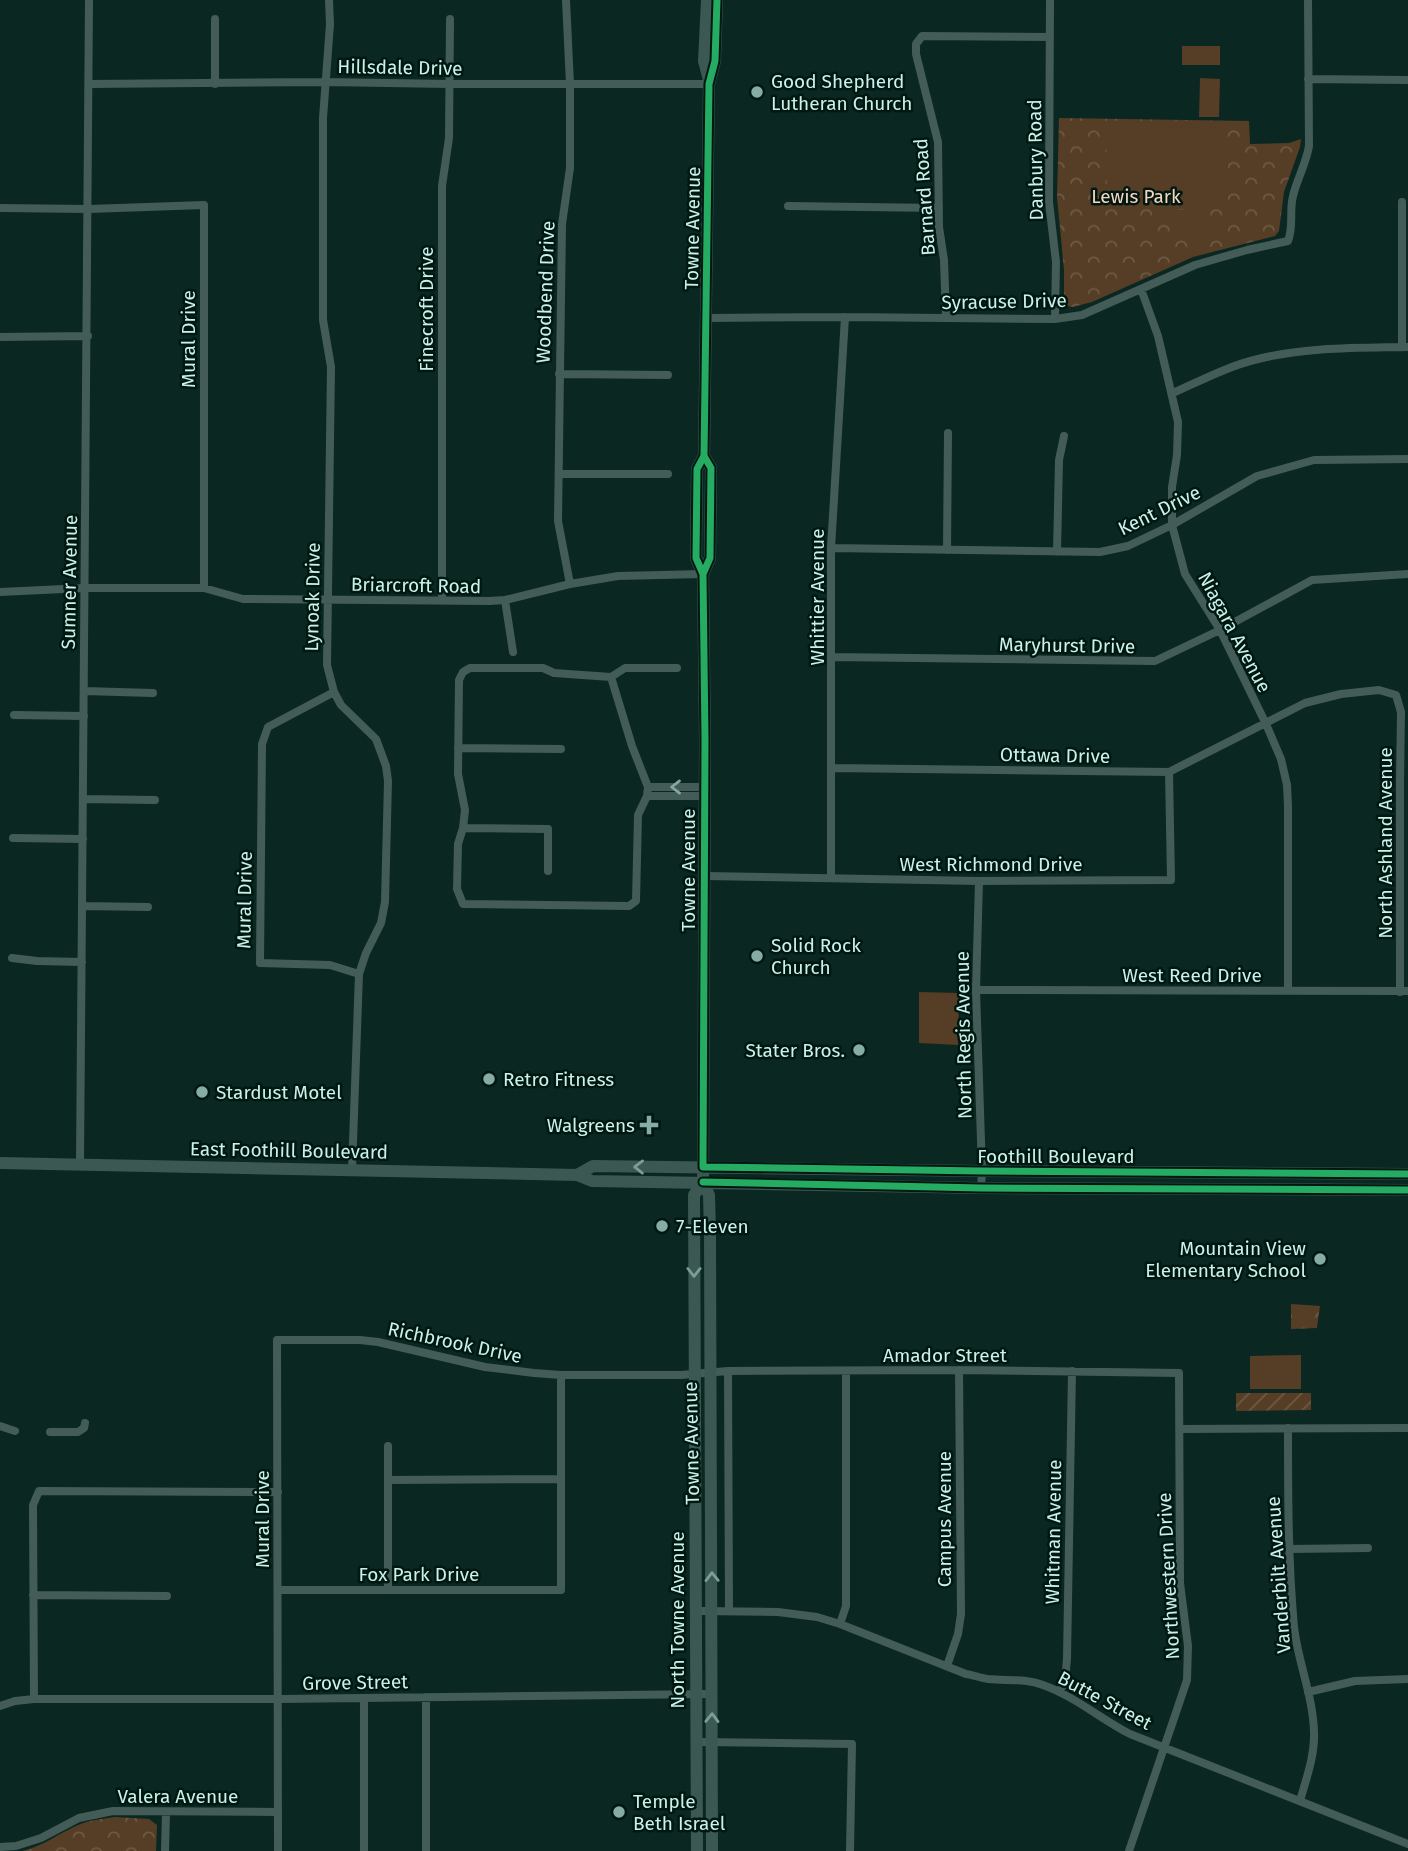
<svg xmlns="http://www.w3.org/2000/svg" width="1408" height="1851" font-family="'Fira Sans',sans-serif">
<defs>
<pattern id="forest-crowns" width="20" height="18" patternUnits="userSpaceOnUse" patternTransform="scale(1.75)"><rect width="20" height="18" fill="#563d25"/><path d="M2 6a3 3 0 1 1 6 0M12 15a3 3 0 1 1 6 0" fill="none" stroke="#6d5a45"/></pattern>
<pattern id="garden-furrows" width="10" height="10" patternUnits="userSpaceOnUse" patternTransform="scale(1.75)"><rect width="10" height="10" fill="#563d25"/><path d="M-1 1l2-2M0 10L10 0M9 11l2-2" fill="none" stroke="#6d5a45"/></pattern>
</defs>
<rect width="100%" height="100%" fill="#0b2722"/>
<path fill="url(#forest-crowns)" d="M1059,118L1249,121L1250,144L1289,143L1301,139L1300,147L1284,192L1279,231L1275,236L1193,257L1092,302L1073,307L1067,306L1064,300V270L1057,197Z
M1291,1304L1320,1306L1317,1328L1291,1329Z
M115,1817L149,1819L157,1825L156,1851H23C43,1846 58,1834 76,1826C89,1820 101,1819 115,1817Z"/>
<path fill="url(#garden-furrows)" d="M1236,1393H1311V1410L1236,1411Z"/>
<path fill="#563d25" d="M1182,46H1220V65H1182Z
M1200,78L1220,79L1219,117H1199Z
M1106,125L1227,128L1228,203L1107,200Z
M1170,210H1207V235H1171Z
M919,992L959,993L958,1045L919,1043Z
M1301,1355V1389H1250V1356Z"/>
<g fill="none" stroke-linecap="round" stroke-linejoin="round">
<path stroke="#435c57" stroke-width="8" d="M329,0L330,24L323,118V320L331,367L327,665L334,692L341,705L376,739L386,766L388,781L385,902L381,923L366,953L359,974L352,1170
M566,0L570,84V168L562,224L558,521L570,584
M1050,0L1049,202L1056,262L1055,319
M1308,79L1408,80
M90,84L325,82L450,84H709
M215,84V19
M1402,202V347
M788,206L939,208
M0,208L89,209L204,205V588
M1141,289L1158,336L1178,422L1177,455L1172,487V525L1185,574L1220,630L1266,724L1281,759L1287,785L1288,806V991
M946,317L944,260L939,227L938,142L916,54V44L922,36L1050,37
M707,318L845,317L1055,319L1082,315L1195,265L1247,250L1288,241C1294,226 1289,211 1293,196C1297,179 1306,164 1309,146L1308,0
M0,337L88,336
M559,374L668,375
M1173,393C1200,381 1228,366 1258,359C1306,347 1358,348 1408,347
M559,474H668
M831,548L1100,552L1128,546L1172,525L1257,476L1314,460L1408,459
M947,550L948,433
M1057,552L1059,460L1064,436
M0,592L85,588H204L243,599L489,601L505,600L570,584L618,576L703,574
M442,600V186L449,138L450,19
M505,600L513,652
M832,657L1155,661L1220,630L1312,580L1408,574
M470,668H543L554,673L611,677L632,746L648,787L647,796L638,815L636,901L629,906L463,904L457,889L458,844L463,828L465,810L458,774L459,680L463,672Z
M611,677L625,668H677
M84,691L153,693
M334,692L268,727L262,744L260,963L330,965L359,974
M14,715L84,716
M458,748L561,749
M832,768L1169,772L1305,703L1341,694L1379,690L1396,695L1401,712L1400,781V992
M648,787H704
M647,796H704
M83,799L155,800
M463,828L548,829V871
M13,838L83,839
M704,876L979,881L1171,880L1169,772
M831,877V548L845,317
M979,881L976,990L982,1171L981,1188
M82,906L148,907
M12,958L37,961L82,962
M976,990L1408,991
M80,1164L89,0
M728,1371L729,1611
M0,1426L15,1431
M1288,1428C1288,1494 1288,1561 1294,1627C1298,1662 1313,1696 1314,1732C1315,1756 1306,1779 1300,1801
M1180,1429L1408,1428
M50,1432H78L84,1428L85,1423
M388,1446V1590
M388,1480L560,1479
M1290,1549L1368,1548
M278,1590H561V1375
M33,1595L167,1596
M697,1611L778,1612L817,1617L840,1624L966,1674C973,1675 981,1678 988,1679C1006,1681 1025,1678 1043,1685C1074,1696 1101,1719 1130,1734L1408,1844
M840,1624L846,1606V1371
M947,1666L958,1634L961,1614L959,1370
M1059,1692L1065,1682L1067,1658L1072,1371
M1308,1692L1355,1681L1408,1679
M364,1698V1851
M34,1699L33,1505L39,1491L278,1492
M0,1706L15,1701L34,1699H279L712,1694
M697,1742L852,1744L850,1851
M0,1847L16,1846L41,1838L79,1818L113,1811L278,1812
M165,1851L166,1812
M278,1851L277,1340H360L378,1342L485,1367L534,1373L561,1375H681L728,1371L959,1370L1179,1373L1180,1583L1188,1646L1187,1680L1129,1851
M426,1851V1697"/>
<path stroke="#3b5852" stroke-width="12" d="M707,0L704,61L709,80
M704,456L711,468L710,558L703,574L705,740L703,1182L709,1195L710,1233L712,1851
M703,574L696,558L697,469L704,456L709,84L715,61L717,0
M0,1163L577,1175L592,1181L981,1188L1408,1190
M577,1175L593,1166L982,1171L1408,1174
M697,1851L694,1195L703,1182"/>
<defs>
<path id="cycleway" d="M704,456L711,468L710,558L703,574L705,740L703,1167L982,1171L1408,1174
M703,574L696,558L697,469L704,456L709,84L715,61L717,0
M703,1182L981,1188L1408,1190"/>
</defs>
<use href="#cycleway" stroke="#001712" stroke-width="11"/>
<use href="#cycleway" stroke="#26ab63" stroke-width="7"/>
</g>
<defs><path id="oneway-chevron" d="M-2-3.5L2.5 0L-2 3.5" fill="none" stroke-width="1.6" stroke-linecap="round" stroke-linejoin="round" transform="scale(1.75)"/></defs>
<use stroke="#86a8a0" href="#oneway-chevron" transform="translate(676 787) rotate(180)"/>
<g stroke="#7b9e96">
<use href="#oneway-chevron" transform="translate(639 1167) rotate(-179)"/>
<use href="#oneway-chevron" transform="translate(694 1272) rotate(90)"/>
<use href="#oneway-chevron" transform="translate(712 1577) rotate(-91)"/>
<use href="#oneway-chevron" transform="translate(712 1718) rotate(-89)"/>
</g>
<g fill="#87aca3" stroke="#001712" stroke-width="2.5">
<circle cx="757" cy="92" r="7"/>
<circle cx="757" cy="956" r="7"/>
<circle cx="859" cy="1050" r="7"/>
<circle cx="489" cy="1079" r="7"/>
<circle cx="202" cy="1092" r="7"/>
<path d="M645.5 1114.5h7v7h7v7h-7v7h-7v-7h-7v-7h7z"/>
<circle cx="662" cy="1226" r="7"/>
<circle cx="1320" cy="1259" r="7"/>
<circle cx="619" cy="1812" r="7"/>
</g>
<g text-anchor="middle" stroke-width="5" stroke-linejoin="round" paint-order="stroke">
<g font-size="19" fill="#caf3e8" stroke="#001712">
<text transform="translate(400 67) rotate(1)" y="7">Hillsdale Drive</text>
<text transform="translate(1035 160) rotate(-91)" y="7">Danbury Road</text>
<text transform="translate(924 197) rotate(-94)" y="7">Barnard Road</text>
<text transform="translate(692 228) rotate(-89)" y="7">Towne Avenue</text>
<text transform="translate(545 292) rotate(-88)" y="7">Woodbend Drive</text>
<text transform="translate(1004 301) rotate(-1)" y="7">Syracuse Drive</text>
<text transform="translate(426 309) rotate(-90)" y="7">Finecroft Drive</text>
<text transform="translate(188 339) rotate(-90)" y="7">Mural Drive</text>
<text transform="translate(1159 510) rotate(-26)" y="7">Kent Drive</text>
<text transform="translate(69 582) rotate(-89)" y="7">Sumner Avenue</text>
<text transform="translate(416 585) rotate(1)" y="7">Briarcroft Road</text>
<text transform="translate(312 597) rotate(-89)" y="7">Lynoak Drive</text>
<text transform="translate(817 597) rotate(-90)" y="7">Whittier Avenue</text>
<text transform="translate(1235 632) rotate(62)" y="7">Niagara Avenue</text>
<text transform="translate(1067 645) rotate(1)" y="7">Maryhurst Drive</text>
<text transform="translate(1055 755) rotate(1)" y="7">Ottawa Drive</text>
<text transform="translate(1385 843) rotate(-90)" y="7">North Ashland Avenue</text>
<text x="991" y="871">West Richmond Drive</text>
<text transform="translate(688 870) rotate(-90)" y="7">Towne Avenue</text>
<text transform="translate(244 900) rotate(-89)" y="7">Mural Drive</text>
<text x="1192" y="982">West Reed Drive</text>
<text transform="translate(963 1035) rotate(-91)" y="7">North Regis Avenue</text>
<text transform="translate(289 1150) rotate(1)" y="7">East Foothill Boulevard</text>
<text x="1056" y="1163">Foothill Boulevard</text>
<text transform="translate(455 1342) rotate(12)" y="7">Richbrook Drive</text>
<text x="945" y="1362">Amador Street</text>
<text transform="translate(691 1443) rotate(-91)" y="7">Towne Avenue</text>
<text transform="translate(262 1519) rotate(-90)" y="7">Mural Drive</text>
<text transform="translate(944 1519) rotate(-90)" y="7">Campus Avenue</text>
<text transform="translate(1053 1532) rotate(-89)" y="7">Whitman Avenue</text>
<text x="419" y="1581">Fox Park Drive</text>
<text transform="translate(1278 1575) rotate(-94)" y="7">Vanderbilt Avenue</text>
<text transform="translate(1168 1576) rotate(-93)" y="7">Northwestern Drive</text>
<text transform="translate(677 1620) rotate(-90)" y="7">North Towne Avenue</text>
<text transform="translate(355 1682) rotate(-1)" y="7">Grove Street</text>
<text transform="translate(1105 1700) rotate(28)" y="7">Butte Street</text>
<text x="178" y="1803">Valera Avenue</text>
</g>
<g font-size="19" fill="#caf3e8" stroke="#001712" text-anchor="start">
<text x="771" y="88">Good Shepherd<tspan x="771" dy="22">Lutheran Church</tspan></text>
<text x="771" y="952">Solid Rock<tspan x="771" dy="22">Church</tspan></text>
<text x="845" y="1057" text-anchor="end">Stater Bros.</text>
<text x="503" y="1086">Retro Fitness</text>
<text x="216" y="1099">Stardust Motel</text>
<text x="635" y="1132" text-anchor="end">Walgreens</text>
<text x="676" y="1233">7-Eleven</text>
<text x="1306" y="1255" text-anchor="end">Mountain View<tspan x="1306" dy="22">Elementary School</tspan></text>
<text x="633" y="1808">Temple<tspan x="633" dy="22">Beth Israel</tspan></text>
</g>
<g font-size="19" fill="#f9d7bf" stroke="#001712">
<text x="1136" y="203">Lewis Park</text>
</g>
</g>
</svg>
